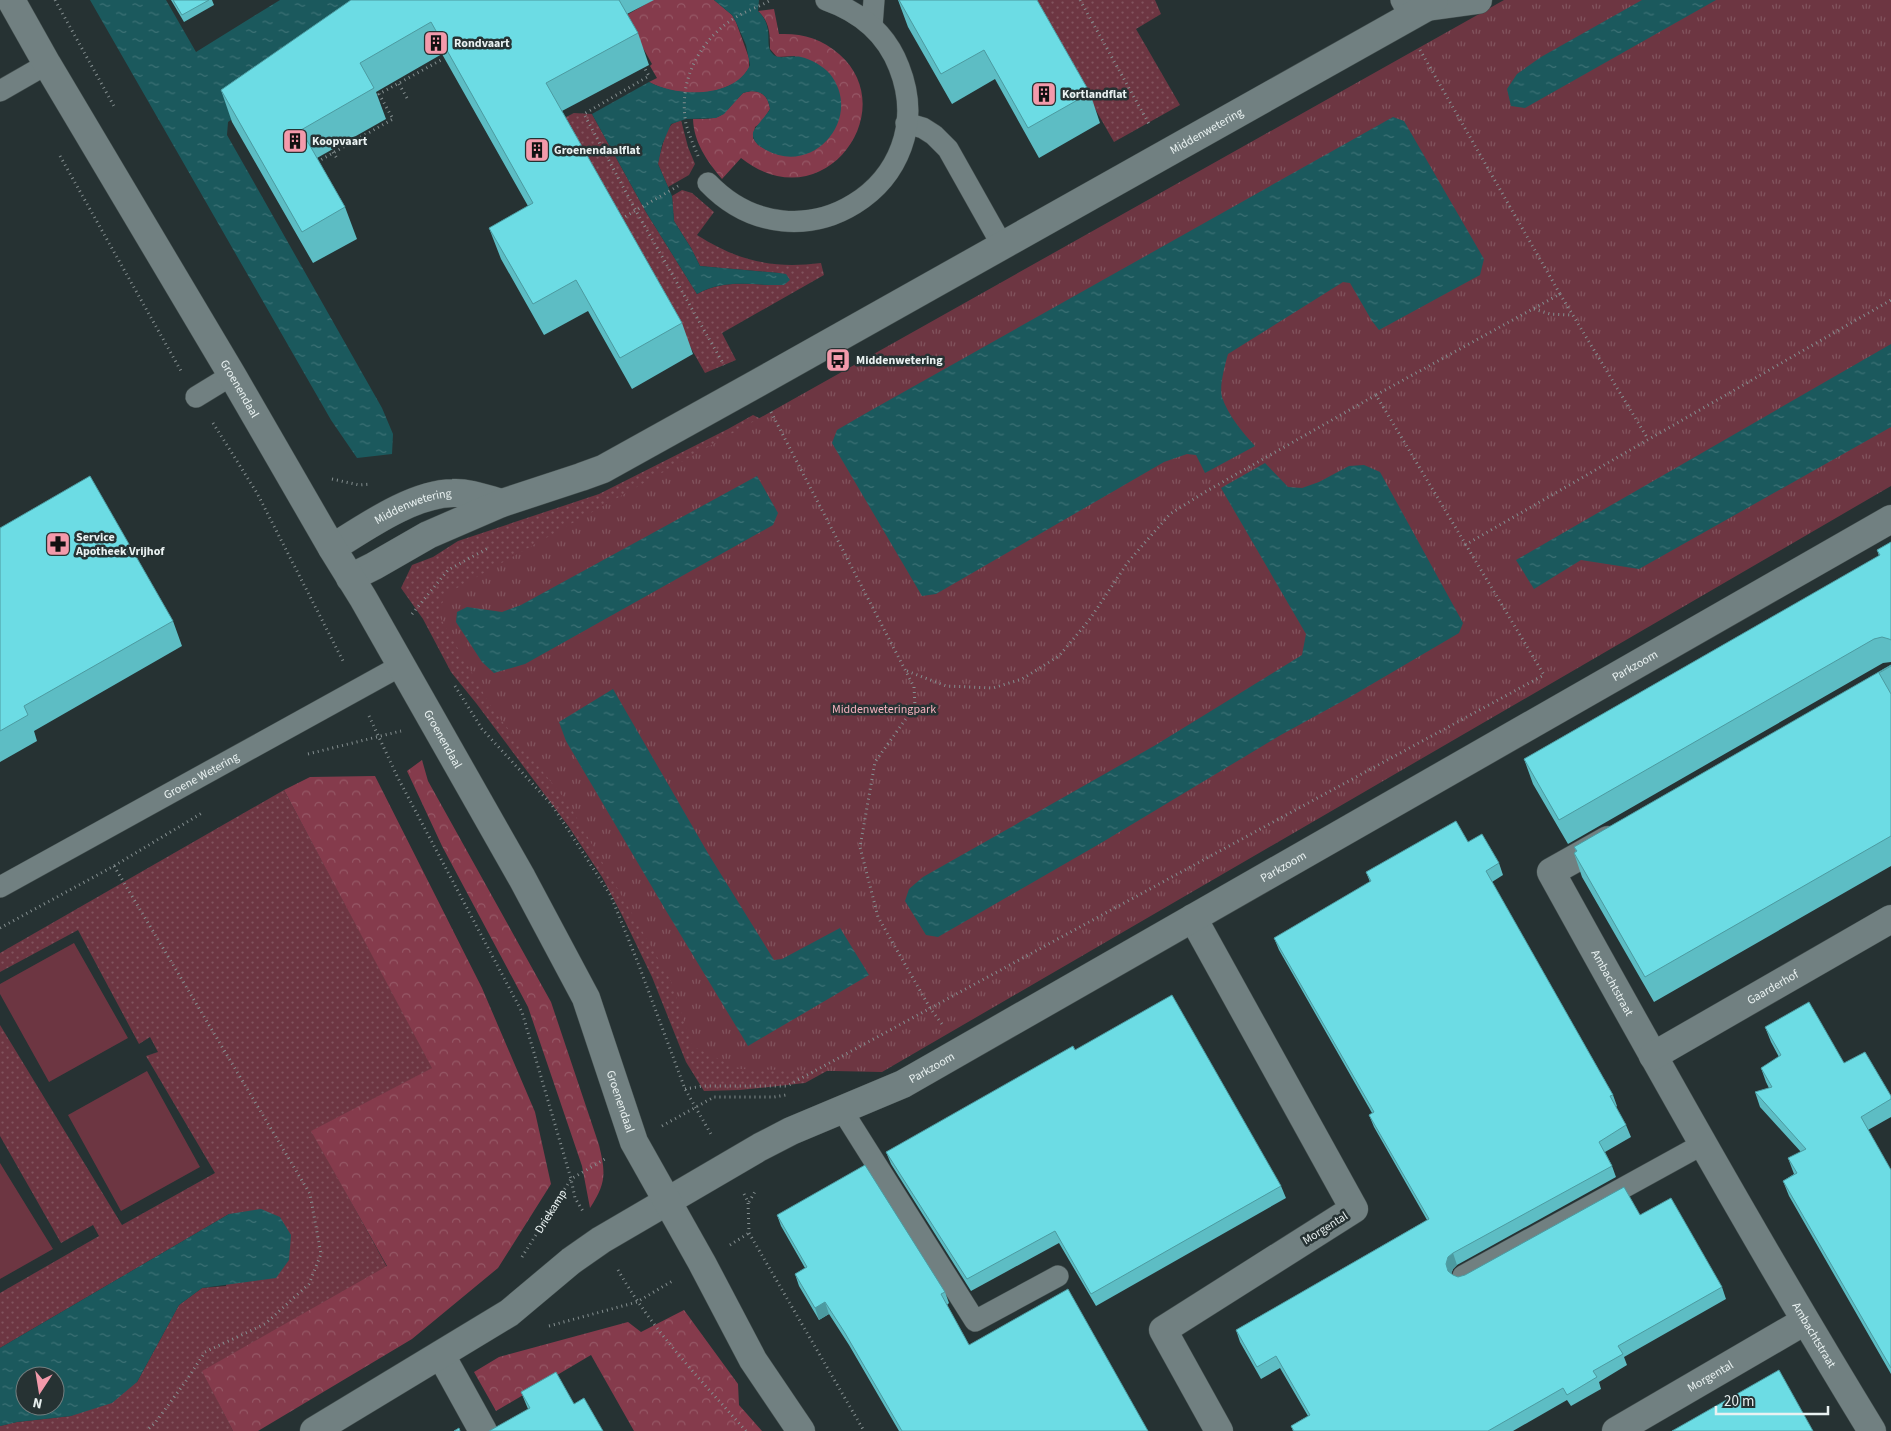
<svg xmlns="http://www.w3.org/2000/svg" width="1891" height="1431" font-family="'Source Sans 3',sans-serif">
<defs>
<pattern id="grass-dots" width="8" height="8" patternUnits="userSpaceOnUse" patternTransform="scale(1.25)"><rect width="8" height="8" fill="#6d3642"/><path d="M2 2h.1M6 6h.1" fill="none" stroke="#82545e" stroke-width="1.8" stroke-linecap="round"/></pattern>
<pattern id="forest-crowns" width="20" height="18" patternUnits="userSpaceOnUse" patternTransform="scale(1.25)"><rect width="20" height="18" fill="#853b4c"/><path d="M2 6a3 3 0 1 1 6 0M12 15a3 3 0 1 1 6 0" fill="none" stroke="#965866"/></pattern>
<pattern id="park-tufts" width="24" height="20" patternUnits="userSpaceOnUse" patternTransform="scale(1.25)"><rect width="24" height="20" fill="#6d3642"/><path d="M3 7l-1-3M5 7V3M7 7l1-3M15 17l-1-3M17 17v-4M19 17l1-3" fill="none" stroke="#82545e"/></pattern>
<pattern id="water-ripples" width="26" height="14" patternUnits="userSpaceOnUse" patternTransform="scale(1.25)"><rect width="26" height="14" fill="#1b595d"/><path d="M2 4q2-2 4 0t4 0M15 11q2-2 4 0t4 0" fill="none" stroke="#3c7175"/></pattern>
</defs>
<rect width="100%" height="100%" fill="#263233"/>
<path fill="url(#grass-dots)" d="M1033,0H1155L1161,14L1136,29L1180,105L1114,142Z
M574,113L592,114L646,212L697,294C728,278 750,286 783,285L779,273L700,266L691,248L674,221L672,196L682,190L692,193L714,212L697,235C738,261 772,269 821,263L824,275L722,333L736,360L705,373L562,119Z
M681,120L688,147L695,164L689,175L668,187L658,164L659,157L667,130L672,124Z
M753,415L761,419L921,1019L805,1083L740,1090L704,1091L686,1062L652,977L622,915L602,877L569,827L476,703L451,672L423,619L401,588L412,565L433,557L458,541L599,494L728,429Z
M284,790L433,1068L312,1131L387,1267L203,1371L233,1431H0V1426L17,1422L71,1416L137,1382L179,1305L202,1288L226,1286L229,1214L0,1348V1293L99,1236L93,1225L61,1243L0,1136V1025L122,1225L215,1173L146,1056L158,1052L150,1037L139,1044L78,930L0,972V953Z"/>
<path fill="url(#forest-crowns)" d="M653,0H714L732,15L736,22L749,58V68C746,72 743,77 739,80C714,98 675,96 649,82L657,78L650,66L652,64L625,16Z
M774,9L779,34C801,33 821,38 839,54C904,110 823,223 741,158L722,179C707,161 694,143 693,119C727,120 721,114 743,93C757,88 768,93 770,109L761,123L755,127L753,138L758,145L771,152L795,56L777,57L770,49C770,35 770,22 758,11Z
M422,760L428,781L551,1002L599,1145C606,1174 606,1183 590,1208L582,1166L528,1007L442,846L407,771Z
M375,776L482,988L535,1112L551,1184L498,1268L412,1339L258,1431H233L202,1371L387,1266L311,1131L432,1068L284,790L310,777Z
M684,1310L738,1384L739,1405L762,1431H634L591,1355L496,1411L474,1372L499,1357L628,1322L641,1332Z"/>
<path fill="url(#park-tufts)" d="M1504,0H1891V486L882,1072L739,1069L692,1046L671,981L568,803L493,710L437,612L448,593Z"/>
<path fill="#6d3642" d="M74,943L128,1038L49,1082L0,994V984Z
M147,1071L200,1167L121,1211L68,1115Z
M0,1163L53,1249L0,1279Z"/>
<path fill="url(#water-ripples)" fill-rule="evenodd" d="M90,0H166L196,52L280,0H367L344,42L228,122L227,135L382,408L393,434L392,454L357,458L331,420Z
M714,0H759L758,11C775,27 764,44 772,53C778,61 792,55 801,57C811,59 823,66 830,74C864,117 814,177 766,150C759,146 752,141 753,133C753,129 767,115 770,109C768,93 757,88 743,93L724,114L716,118L686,119L671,124L662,145L658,164L672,196L674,221L691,248L700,266L779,273L786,274L790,280L784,285C751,286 727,278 697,294L646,212L592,114L649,82C677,97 735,99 750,65L746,45L736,22L732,15Z
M1642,0H1716L1525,108L1511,106L1507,89L1517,74L1541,57Z
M1393,117L1404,121L1484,259L1480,275L1379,330L1372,321L1350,283L1343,282L1228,354C1225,365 1219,386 1222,397C1228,415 1242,432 1255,446L1205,473L1196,455L1187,454L1164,462L936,594L922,596L832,443L837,430L868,412Z
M1891,344V427L1639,569L1581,560L1534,589L1516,560Z
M1265,463L1288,487L1302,488L1319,482L1349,466L1364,465L1380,472L1463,623L1459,633L1350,697L1279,736L1101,843L938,937L926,935L905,901L909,889L923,877L1154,746L1302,655L1306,634L1221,488Z
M757,476L778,513L773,525L525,664L494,673L482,662L456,622L457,612L467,607L502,612L521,605Z
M613,689L709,855L774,960L782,959L840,928L869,975L748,1046L665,909L566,741L559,722Z
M261,1209L280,1217L291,1235L289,1260L276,1278L202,1288L179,1305L137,1382L112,1403L71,1416L17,1422L0,1426V1348L229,1214ZM25,1376H55V1406H25Z"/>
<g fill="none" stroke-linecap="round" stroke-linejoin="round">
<defs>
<g id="lane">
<path d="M1401,0L1410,16"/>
<path d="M872,26L874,0"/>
<path d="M0,91L47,64"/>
<path d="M906,123L923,128L934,135L948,149L1002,245"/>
<path d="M708,183C798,277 945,183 899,67C886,33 860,12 826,0"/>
<path d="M196,397L232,375"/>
<path id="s2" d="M0,887L402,665"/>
<path d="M842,1110L975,1321L1058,1276"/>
<path d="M1463,1276L1703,1144"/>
</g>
<g id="street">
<path d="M1427,7L1478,0"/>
<path id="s3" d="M332,548C366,527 412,494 453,493C468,492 487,499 502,503"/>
<path id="s4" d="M350,578L374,566L428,535L502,503L581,477L603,469L756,384L1427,7L1434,0"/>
<path id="s5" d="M1608,840L1551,872C1655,1060 1760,1248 1872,1431"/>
<path d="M1193,918L1354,1209L1163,1330L1219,1431"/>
<path id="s6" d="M1653,1056L1891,919"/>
<path d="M441,1355L483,1431"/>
<path id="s7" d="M314,1431L509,1313L571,1261L601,1240L760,1147L791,1131L903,1084L1891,519"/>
<path id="s8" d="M1616,1431L1805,1321"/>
</g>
<g id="secondary">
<path id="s9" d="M11,0L47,64L232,375L332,548L363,598L522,878L586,998L634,1142L702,1263L753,1360L801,1431"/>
</g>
</defs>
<use href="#lane" stroke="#434e4e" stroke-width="22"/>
<use href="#street" stroke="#434e4e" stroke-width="29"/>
<use href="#secondary" stroke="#434e4e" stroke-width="29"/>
<g stroke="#858f90" stroke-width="3" stroke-dasharray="1 4" stroke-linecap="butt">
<path d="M55,0L115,108"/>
<path d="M1080,0L1149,124"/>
<path d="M1420,50L1560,294L1376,395L1544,675"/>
<path d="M643,65L649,76L584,114L636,211L724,365"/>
<path d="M399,84L407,98"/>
<path d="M333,152L338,160"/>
<path d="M60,156L181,371"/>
<path d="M698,156C694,146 689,135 686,124C678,82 698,42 733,19C745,11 759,7 771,0"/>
<path d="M317,162L393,119L379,94L441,60"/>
<path d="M621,219L678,186"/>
<path d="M1560,294L1648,439"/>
<path d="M1534,309L1550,314L1571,315"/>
<path d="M771,412L914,687L915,706L875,762L860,847L878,917L930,1008L942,1024"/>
<path d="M213,423L257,493L344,663"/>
<path d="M332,479L359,485L371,484"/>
<path d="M1465,545L1891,300"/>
<path d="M412,614L448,570L490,547"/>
<path d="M907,671L946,686L993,688L1022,679L1059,656L1090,619L1128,562L1170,514L1205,492L1376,395"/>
<path d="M455,686L482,729L552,805L611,896L638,963L685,1089L712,1136"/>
<path d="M369,716L398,778L522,1012L571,1179L575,1198L584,1213"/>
<path d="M308,754L401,731"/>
<path d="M114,866L310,1194L321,1254L309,1284L265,1324L205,1352L186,1381L155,1423L146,1431"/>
<path d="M0,928L114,866L202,813"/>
<path d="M685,1089L703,1086H787L1544,675"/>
<path d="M662,1126L714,1097H774L786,1095"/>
<path d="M744,1194L748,1202L749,1233L864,1431"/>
<path d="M749,1202L756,1190"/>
<path d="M730,1245L749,1233"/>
<path id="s1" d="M522,1257L571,1179L605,1159"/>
<path d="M618,1270C653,1331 700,1379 746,1431"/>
<path d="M549,1326L637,1302L674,1280"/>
</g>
<use href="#lane" stroke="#718081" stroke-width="21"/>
<use href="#street" stroke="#718081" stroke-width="28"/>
<use href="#secondary" stroke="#718081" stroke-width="28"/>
</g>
<path fill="#5dbdc4" d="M171,0H212L214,5L184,22Z
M351,0H654L627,14L638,33L649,65L562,111L682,323L693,354L632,389L588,311L544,335L501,259L489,228L528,206L442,54L376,92L386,119L317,158L345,207L357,239L313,263L232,122L221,90Z
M898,0H1037L1090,93L1100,123L1039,158L995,79L952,104L908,27Z
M0,528L173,621L182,646L34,731L37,741L0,762Z
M1891,542V662L1883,663L1568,844L1533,784L1524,759L1879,556L1877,550Z
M1891,665V866L1654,1002L1582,877L1574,853L1576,851L1574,847Z
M1468,842L1499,863L1503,875L1492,882L1613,1095L1617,1106L1616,1107L1626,1125L1631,1137L1605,1152L1612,1166L1616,1177L1457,1265L1453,1269L1451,1274L1453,1275L1458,1277L1465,1275L1640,1215L1722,1287L1726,1299L1624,1357L1627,1365L1599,1382L1601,1389L1571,1406L1567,1400L1513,1431H1293L1291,1426L1308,1416L1280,1368L1261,1379L1240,1342L1236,1330L1427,1220L1374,1127L1369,1115L1372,1113L1279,950L1274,938L1370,882L1366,872Z
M1765,1027L1844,1063L1891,1096V1117L1868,1130L1891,1170V1374L1789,1196L1783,1181L1794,1174L1788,1158L1801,1152L1760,1107L1755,1092L1769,1088L1766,1082L1761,1068L1779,1057L1771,1042Z
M1075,1050L1281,1186L1286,1198L1096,1306L1059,1243L971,1291L891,1164L886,1152Z
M777,1215L945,1292L949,1303L947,1305L969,1345L1148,1431H899L849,1345L829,1314L819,1320L799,1286L795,1274L805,1268L781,1226Z
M521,1392L574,1404L528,1409Z"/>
<path fill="#4c9aa0" d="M1453,1253L1457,1265L1453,1269L1451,1275L1448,1271L1446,1264L1448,1257Z
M825,1302L829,1314L819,1320L815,1308Z"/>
<path fill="#6cdce4" stroke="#4c9aa0" d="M173,0H209L182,15Z
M351,0H619L638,33L546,83L682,323L620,358L576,280L533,304L489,228L533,203L431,22L360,63L374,88L301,130L345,207L302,232L221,90Z
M899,0H1037L1090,93L1028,128L984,50L941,74Z
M90,476L173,621L24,706L28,715L0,731V528Z
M1891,542V640L1889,639L1882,637L1874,639L1559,820L1524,759L1880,555L1877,550Z
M1891,665V666L1879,673L1891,694V836L1645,977L1574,853L1577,851L1574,847Z
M1456,821L1468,842L1482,834L1499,863L1486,871L1613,1095L1610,1096L1626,1125L1599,1142L1612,1166L1453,1253L1448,1257L1446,1264L1448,1271L1453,1275L1458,1277L1465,1275L1624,1187L1640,1215L1671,1198L1722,1287L1618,1346L1623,1354L1593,1371L1597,1377L1567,1395L1563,1388L1488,1431H1294L1291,1426L1310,1415L1276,1356L1257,1367L1236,1330L1429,1219L1369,1115L1374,1112L1274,938L1371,881L1366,872Z
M1172,995L1281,1186L1091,1294L1055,1231L967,1279L886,1152L1073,1046L1075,1050Z
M1809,1002L1844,1063L1865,1052L1891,1096V1099L1861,1117L1891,1170V1368L1783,1181L1797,1173L1788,1158L1806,1149L1755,1092L1772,1087L1761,1068L1781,1055L1765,1027Z
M865,1165L945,1292L941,1294L969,1345L1068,1289L1148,1431H902L845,1333L825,1302L815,1308L795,1274L807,1267L777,1215Z
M1779,1370L1813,1431H1672Z
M556,1372L574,1404L584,1398L603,1431H489L530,1408L521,1392Z
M459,1428L460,1431H454Z"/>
<defs>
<symbol id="building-square" viewBox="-11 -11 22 22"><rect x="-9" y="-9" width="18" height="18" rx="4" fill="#f39aab" stroke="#263233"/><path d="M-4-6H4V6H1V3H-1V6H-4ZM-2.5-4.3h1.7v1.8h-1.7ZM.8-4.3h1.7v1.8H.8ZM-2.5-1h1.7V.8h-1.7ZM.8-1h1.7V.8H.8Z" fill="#111"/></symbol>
<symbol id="bus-square" viewBox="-11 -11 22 22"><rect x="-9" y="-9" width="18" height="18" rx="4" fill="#f39aab" stroke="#263233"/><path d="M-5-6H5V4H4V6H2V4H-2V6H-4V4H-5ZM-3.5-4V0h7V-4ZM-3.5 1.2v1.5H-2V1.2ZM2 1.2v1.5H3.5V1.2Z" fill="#111"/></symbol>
<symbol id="pharmacy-square" viewBox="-11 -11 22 22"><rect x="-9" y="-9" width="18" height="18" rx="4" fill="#f39aab" stroke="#263233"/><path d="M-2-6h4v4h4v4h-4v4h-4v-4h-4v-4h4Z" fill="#111"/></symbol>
</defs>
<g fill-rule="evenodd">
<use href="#building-square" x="422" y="29" width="28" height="28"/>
<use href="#building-square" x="1030" y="80" width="28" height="28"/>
<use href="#building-square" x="281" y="127" width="28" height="28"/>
<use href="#building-square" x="523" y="136" width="28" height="28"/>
<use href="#bus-square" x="824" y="346" width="28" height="28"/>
<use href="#pharmacy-square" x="44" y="530" width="28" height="28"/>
</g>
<g text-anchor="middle" stroke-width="5" stroke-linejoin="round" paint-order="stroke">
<g font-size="12" font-weight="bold" fill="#e9f1f1" stroke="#263233" text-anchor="start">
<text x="454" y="47">Rondvaart</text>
<text x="1062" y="98">Kortlandflat</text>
<text x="312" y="145">Koopvaart</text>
<text x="554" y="154">Groenendaalflat</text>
<text x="856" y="364">Middenwetering</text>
<text x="76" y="541">Service<tspan x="76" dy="14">Apotheek Vrijhof</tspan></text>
</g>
<g font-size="12" fill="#e9f1f1" stroke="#263233">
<text dy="4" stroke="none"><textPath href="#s4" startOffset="968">Middenwetering</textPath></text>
<text dy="4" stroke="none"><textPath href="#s9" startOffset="451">Groenendaal</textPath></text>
<text dy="4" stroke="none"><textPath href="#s3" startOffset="92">Middenwetering</textPath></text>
<text dy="4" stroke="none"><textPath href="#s7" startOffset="1529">Parkzoom</textPath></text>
<text dy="4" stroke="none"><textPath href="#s9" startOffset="856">Groenendaal</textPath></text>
<text dy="4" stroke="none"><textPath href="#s2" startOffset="230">Groene Wetering</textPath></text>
<text dy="4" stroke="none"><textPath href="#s7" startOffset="1124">Parkzoom</textPath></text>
<text dy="4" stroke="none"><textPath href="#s5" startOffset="192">Ambachtstraat</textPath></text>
<text dy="4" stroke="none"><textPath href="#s6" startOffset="138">Gaarderhof</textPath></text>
<text dy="4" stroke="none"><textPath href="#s7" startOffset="719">Parkzoom</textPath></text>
<text dy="4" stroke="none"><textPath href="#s9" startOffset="1261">Groenendaal</textPath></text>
<text dy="4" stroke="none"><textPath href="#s1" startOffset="54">Driekamp</textPath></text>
<text transform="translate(1325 1228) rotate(-32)" y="4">Morgental</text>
<text dy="4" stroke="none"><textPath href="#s5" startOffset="598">Ambachtstraat</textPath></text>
<text dy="4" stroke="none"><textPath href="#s8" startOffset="109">Morgental</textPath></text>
</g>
<g font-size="12" fill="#f5b2be" stroke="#263233">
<text x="884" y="713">Middenweteringpark</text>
</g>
</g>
<g transform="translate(40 1391) rotate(192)"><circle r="24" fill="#263233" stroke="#747e7f"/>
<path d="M0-4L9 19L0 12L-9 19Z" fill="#f39aab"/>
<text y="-8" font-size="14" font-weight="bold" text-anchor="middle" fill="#e9f1f1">N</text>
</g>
<path d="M1716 1406v8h112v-8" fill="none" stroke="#e9f1f1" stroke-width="2.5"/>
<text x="1724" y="1406" font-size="15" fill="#e9f1f1" stroke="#263233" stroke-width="4" paint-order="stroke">20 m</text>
</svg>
